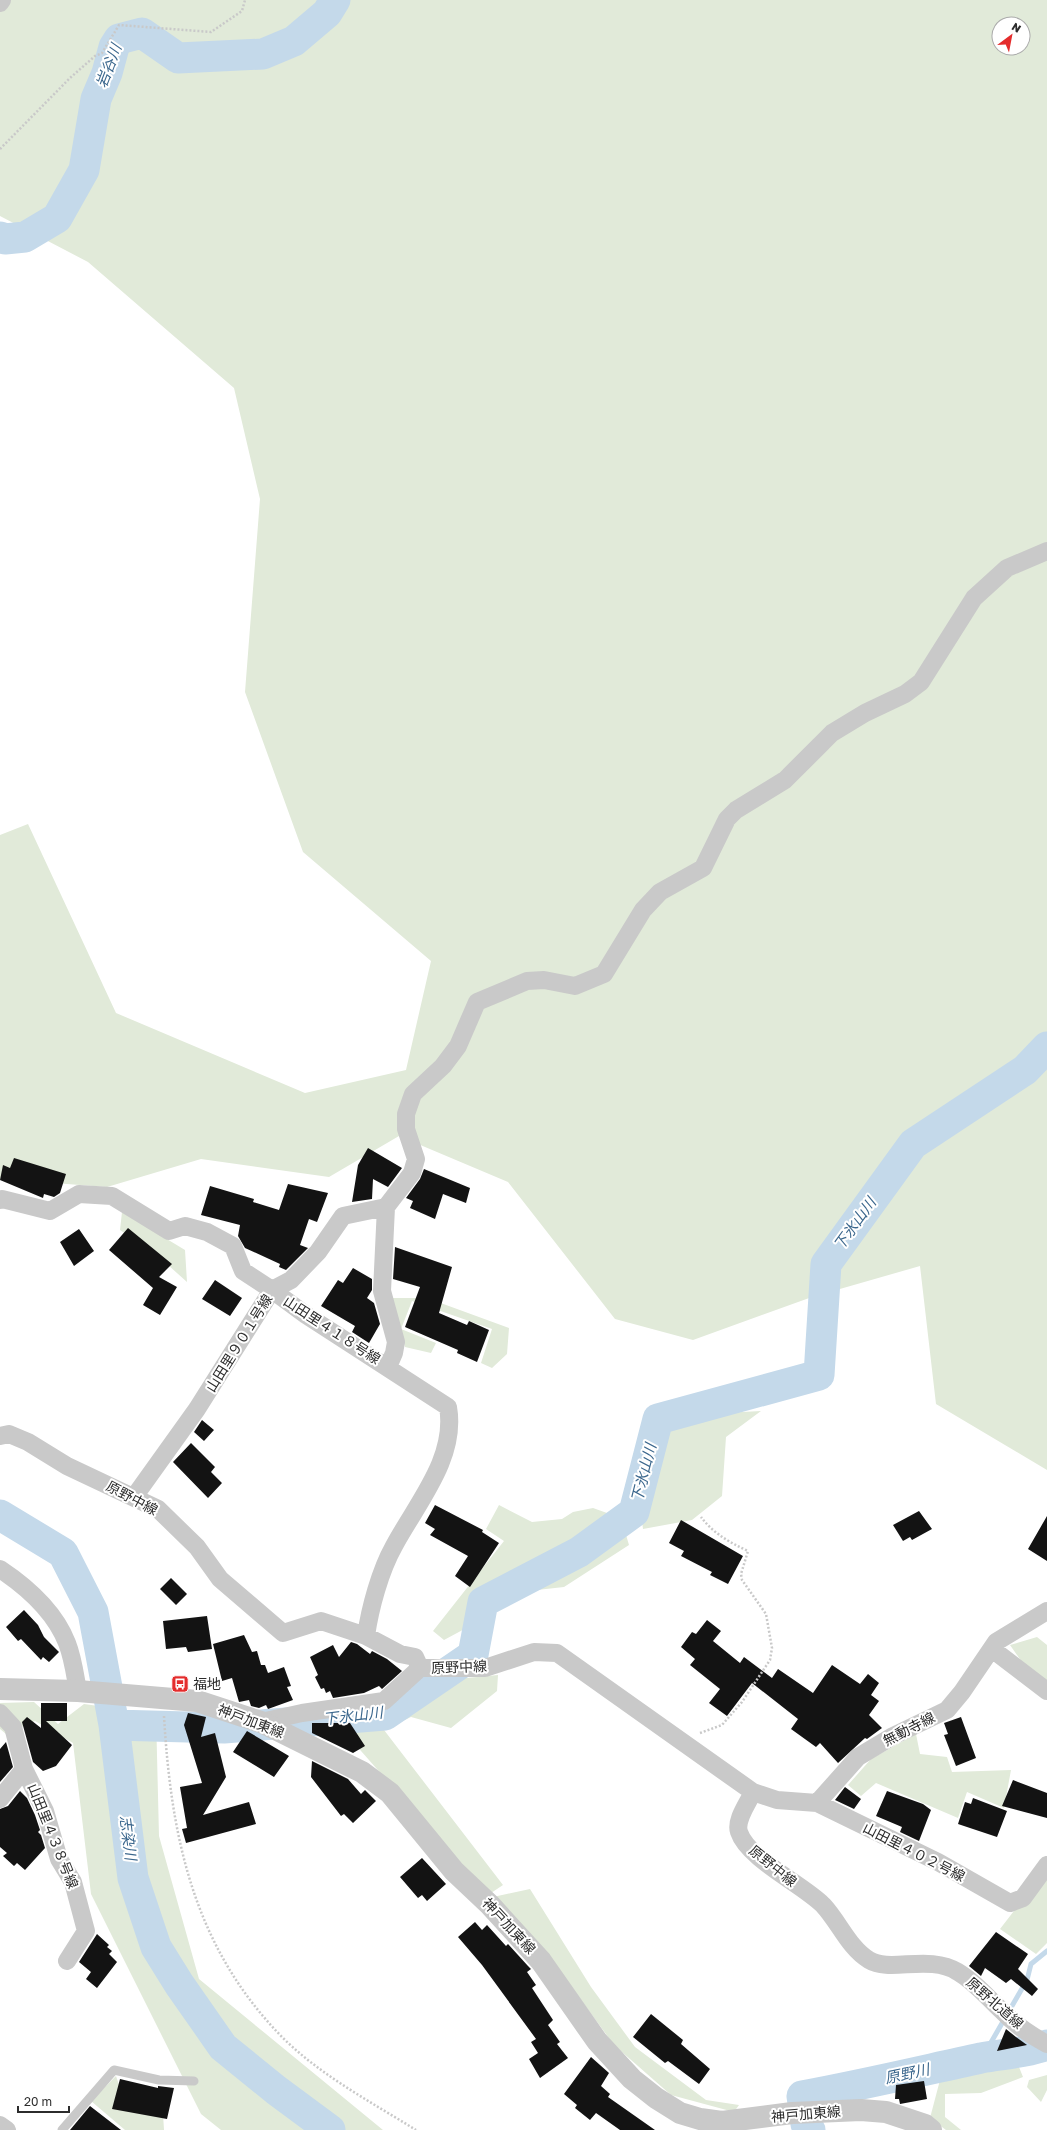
<svg xmlns="http://www.w3.org/2000/svg" width="1047" height="2130" font-family="'Golos Text','Noto Sans JP',sans-serif">
<rect width="100%" height="100%" fill="#fff"/>
<path fill="#e1ead9" fill-rule="evenodd" d="M0,0H1047V1470L936,1404L920,1266L812,1297L693,1340L615,1319L508,1182L399,1136L329,1177L201,1159L107,1187L0,1179V835L28,824L116,1013L305,1093L406,1070L431,961L303,852L245,692L260,499L234,388L88,262L0,216ZM999,24H1023V48H999Z
M122,1212L185,1250L187,1282L158,1256L120,1230Z
M392,1298H427L509,1328L507,1354L492,1368L481,1363L492,1329L412,1301L401,1329L436,1343L431,1353L405,1347Z
M761,1411L726,1437L722,1496L692,1520L643,1529L636,1474L650,1417Z
M499,1505L532,1522L562,1519L573,1512L593,1508L621,1518L629,1545L564,1587L537,1590L444,1640L433,1631L504,1541L486,1529Z
M1037,1637L1047,1645V1686L1031,1675L1010,1645Z
M498,1675L497,1691L451,1728L411,1717L384,1730L503,1885L488,1895L339,1726L403,1696L446,1680Z
M34,1702L58,1724L84,1704L156,1714L159,1836L199,1979L383,2130H221L201,2114L91,1894L73,1743L35,1721L6,1734L0,1729V1703Z
M916,1734L920,1754L947,1757L952,1772L1011,1770L1004,1808L967,1792L958,1818L876,1783L861,1796L848,1785L871,1759Z
M1047,1876V1943L1036,1954L1000,1929L1017,1907Z
M530,1889L591,1987L635,2047L706,2100L739,2105L734,2112L671,2095L614,2045L543,1948L493,1897Z
M1017,2062L1023,2077L981,2093L945,2094V2117L961,2130H946L930,2118L940,2080L978,2068Z
M1047,2075V2090L1041,2102L1027,2087L1029,2080Z
M116,2076L128,2111L163,2114L164,2130H125L91,2101Z"/>
<g fill="none" stroke-linecap="round" stroke-linejoin="round">
<path stroke="#c4d9ea" stroke-width="5" d="M982,2058L1027,1980L1031,1964L1047,1951"/>
<path stroke="#c4d9ea" stroke-width="31" d="M0,237L5,239L25,237L57,218L84,170L96,99L107,73L114,47L119,39L142,33L178,58L263,54L294,41L327,13L335,0
M0,1515L63,1553L93,1612L114,1725L133,1878L156,1947L179,1984L223,2047L276,2090L330,2130
M114,1725L224,1728L385,1715L473,1655L483,1602L579,1552L634,1512L658,1419L819,1375L826,1264L913,1144L1025,1070L1047,1047
M810,2130L806,2124L802,2096C862,2085 921,2071 981,2058C1003,2054 1026,2053 1047,2045"/>
</g>
<path fill="#131313" d="M368,1148L402,1168L388,1187L373,1179L372,1199L352,1202L358,1165Z
M14,1158L66,1174L60,1193L54,1197L44,1194L43,1198L0,1180L3,1165L10,1168Z
M424,1169L470,1188L466,1203L443,1194L435,1219L410,1208L413,1201L406,1198L420,1179Z
M288,1184L328,1193L317,1222L309,1219L300,1245L308,1248L286,1270L279,1267L280,1264L245,1248L238,1236L240,1225L201,1215L210,1186L254,1199L253,1202L279,1210Z
M128,1228L172,1264L159,1277L177,1287L160,1315L143,1305L153,1288L109,1250Z
M79,1229L94,1251L74,1266L60,1242Z
M395,1247L452,1267L439,1313L467,1325L469,1321L489,1330L477,1362L457,1353L458,1350L405,1327L420,1287L393,1279Z
M353,1268L372,1279V1290L367,1298L374,1303L380,1324L369,1343L352,1332L355,1326L321,1306L338,1280L343,1283Z
M215,1280L242,1298L230,1316L202,1299Z
M202,1420L214,1430L204,1441L194,1432Z
M191,1443L215,1467L211,1472L222,1483L208,1498L173,1462Z
M435,1505L483,1530L482,1532L499,1543L470,1587L455,1576L468,1556L430,1535L435,1529L425,1523Z
M919,1511L932,1529L912,1540L910,1537L903,1541L893,1525Z
M1047,1516V1561L1028,1549Z
M681,1520L743,1556L728,1584L710,1575L712,1572L681,1556L684,1551L669,1543Z
M171,1578L187,1594L176,1605L160,1589Z
M24,1610L38,1625L44,1637L59,1652L49,1662L43,1657L41,1660L21,1639L18,1641L6,1627Z
M207,1616L212,1649L188,1652L186,1647L166,1649L163,1621Z
M707,1620L721,1631L713,1641L740,1663L744,1657L772,1678L778,1669L813,1693L832,1665L860,1684L868,1674L879,1683L871,1695L879,1701L869,1715L882,1728L867,1739L865,1738L838,1763L820,1743L816,1747L791,1729L798,1719L752,1683L727,1716L709,1703L720,1689L690,1665L695,1659L681,1647L692,1632L696,1634Z
M244,1635L252,1652L257,1651L261,1665H265L268,1673L284,1667L291,1686L287,1687L293,1700L268,1709L266,1705L259,1708L251,1706L249,1700L239,1702L232,1678L222,1681L213,1644Z
M351,1642L357,1644L370,1654L372,1651L387,1659L402,1671L382,1689L379,1686L364,1693L333,1698L330,1691L326,1693L324,1688L321,1689L315,1677L318,1675L310,1657L333,1645L339,1657Z
M41,1703H67V1721H46L72,1745L56,1766L43,1771L33,1762L22,1722L27,1717L41,1728Z
M188,1713L206,1717L201,1737L215,1733L226,1777L203,1815L249,1802L256,1824L186,1843L182,1829L187,1828L180,1787L202,1783L184,1725Z
M961,1717L976,1758L956,1766L944,1735L948,1734L944,1723Z
M312,1723H350L365,1746L353,1753L312,1733Z
M247,1731L289,1756L274,1777L233,1752Z
M6,1742L13,1767L0,1782V1749Z
M312,1761L348,1779L361,1794L365,1790L376,1801L353,1823L344,1814L341,1816L311,1777Z
M1013,1780L1047,1793V1818L1002,1806Z
M845,1787L861,1799L854,1809L835,1800Z
M20,1791L27,1798L35,1815L40,1830L38,1832L41,1835L45,1848L25,1870L17,1863L14,1866L3,1856L7,1853L0,1847V1809L8,1806Z
M887,1791L923,1804L931,1810L919,1841L900,1832L902,1827L876,1816Z
M973,1798L1007,1811L997,1837L958,1824L965,1802L971,1804Z
M422,1858L446,1884L427,1901L422,1895L418,1898L400,1877Z
M475,1922L482,1930L487,1925L506,1946L508,1944L528,1966L531,1969L527,1972L536,1985L532,1988L553,2020L548,2025L560,2042L557,2044L568,2058L540,2078L529,2059L538,2053L531,2042L536,2039L482,1965L458,1937Z
M996,1932L1028,1954L1018,1969L1038,1989L1032,1996L1011,1979L1006,1983L985,1968L981,1976L969,1966Z
M97,1934L109,1945L107,1947L112,1951L109,1954L117,1962L97,1988L86,1979L91,1972L79,1962Z
M651,2014L683,2040L681,2044L710,2069L699,2084L668,2061L665,2063L633,2037Z
M1006,2029L1016,2037L1027,2045L997,2051Z
M591,2057L609,2073L601,2086L610,2094L608,2097L655,2130H620L596,2113L590,2120L575,2108L577,2105L564,2094Z
M120,2079L158,2088V2086L174,2088L167,2119L112,2109Z
M924,2081L927,2099L900,2104L899,2099H895L896,2085Z
M90,2106L121,2130H70Z"/>
<g fill="none" stroke-linecap="round" stroke-linejoin="round">
<path stroke="#c9c9c9" stroke-width="2.5" stroke-dasharray="2 2" stroke-linecap="butt" d="M0,149L70,78L95,56L102,53L119,25L211,32L242,11L245,0
M164,1716C171,1838 194,1947 282,2037C320,2075 371,2102 416,2130
M700,1733L722,1725L742,1702L770,1660L772,1648L766,1614L742,1580L741,1574L748,1551C729,1542 714,1534 701,1517"/>
<path stroke="#c9c9c9" stroke-width="9" d="M62,2130L114,2070L159,2080L194,2081"/>
<path stroke="#c9c9c9" stroke-width="18" d="M0,3L2,0
M0,1200L2,1199L50,1211L79,1194L112,1196L169,1231L185,1226L207,1232L233,1246L243,1271L272,1290L306,1315L448,1407C457,1458 417,1503 394,1546C380,1571 370,1608 366,1636
M386,1207L412,1173L416,1159L406,1129V1114L413,1094L443,1066L458,1046L477,1002L527,981L544,980L575,986L604,974L643,910L660,892L703,868L727,819L736,810L785,780L832,733L865,713L905,694L921,682L974,598L1007,568L1047,551
M386,1207L382,1291L396,1342L394,1353L388,1367
M0,1436L9,1434L28,1442L67,1466L158,1509L197,1547L220,1579L283,1633L321,1621L366,1636L400,1654L415,1657L420,1668H485L534,1652L557,1653L753,1792C748,1803 735,1820 739,1832C748,1859 802,1884 823,1905C839,1922 849,1948 869,1960C890,1973 929,1954 958,1972C975,1982 987,1997 1001,2010C1014,2024 1030,2035 1047,2044
M134,1497L197,1409L272,1290L291,1280L318,1252L343,1216L386,1207
M0,1569C27,1587 55,1612 67,1643C73,1658 75,1675 78,1691
M992,1649L1047,1691
M0,1713L13,1727L24,1769L45,1811L59,1859L73,1882L86,1931L67,1961
M261,1722L302,1713L384,1701L420,1668
M753,1792L777,1800L817,1803L938,1862L1010,1903L1023,1898L1047,1865
M0,1799L24,1769
M817,1803L858,1757L893,1736L947,1710L962,1692L996,1642L1047,1611
M0,2125L7,2130"/>
<path stroke="#c9c9c9" stroke-width="22" d="M0,1689L78,1691L197,1701L261,1722L362,1772L390,1793L454,1871L490,1905L541,1961L597,2041L632,2079L656,2098L680,2113L700,2119L722,2122L792,2113L861,2110L886,2112L925,2125L931,2130"/>
</g>
<defs>
<symbol id="bus-square" viewBox="-11 -11 22 22"><rect x="-9" y="-9" width="18" height="18" rx="4" fill="#e42c2c" stroke="#fff"/><path d="M-5-6H5V4H4V6H2V4H-2V6H-4V4H-5ZM-3.5-4V0h7V-4ZM-3.5 1.2v1.5H-2V1.2ZM2 1.2v1.5H3.5V1.2Z" fill="#fff"/></symbol>
</defs>
<g fill-rule="evenodd">
<use href="#bus-square" x="170" y="1674" width="20" height="20"/>
</g>
<g text-anchor="middle" stroke-width="4" stroke-linejoin="round" paint-order="stroke">
<g font-size="14" fill="#2c2c2c" stroke="#fff">
<text transform="translate(332 1330) rotate(33)" y="5">山田里４１８号線</text>
<text transform="translate(239 1343) rotate(-58)" y="5">山田里９０１号線</text>
<text transform="translate(132 1498) rotate(28)" y="5">原野中線</text>
<text transform="translate(459 1667) rotate(-2)" y="5">原野中線</text>
<text transform="translate(251 1721) rotate(21)" y="5">神戸加東線</text>
<text transform="translate(909 1729) rotate(-27)" y="5">無動寺線</text>
<text transform="translate(53 1836) rotate(68)" y="5">山田里４３８号線</text>
<text transform="translate(914 1852) rotate(27)" y="5">山田里４０２号線</text>
<text transform="translate(773 1866) rotate(39)" y="5">原野中線</text>
<text transform="translate(509 1926) rotate(47)" y="5">神戸加東線</text>
<text transform="translate(995 2003) rotate(41)" y="5">原野北道線</text>
<text transform="translate(806 2114) rotate(-5)" y="5">神戸加東線</text>
</g>
<g font-size="14" fill="#2c2c2c" stroke="#fff" text-anchor="start">
<text x="193" y="1689">福地</text>
</g>
<g font-size="15" font-style="italic" fill="#3b678d" stroke="#fff">
<text transform="translate(109 66) rotate(-69)" y="5">岩谷川</text>
<text transform="translate(855 1224) rotate(-54)" y="5">下氷山川</text>
<text transform="translate(644 1473) rotate(-76)" y="5">下氷山川</text>
<text transform="translate(353 1716) rotate(-7)" y="5">下氷山川</text>
<text transform="translate(128 1838) rotate(83)" y="5">志染川</text>
<text transform="translate(907 2074) rotate(-12)" y="5">原野川</text>
</g>
</g>
<g transform="translate(1011 36) rotate(32)"><circle r="19" fill="#ffffff" stroke="#ababab"/>
<path d="M0-3L7 15L0 10L-7 15Z" fill="#e42c2c"/>
<text y="-6" font-size="11" font-weight="bold" text-anchor="middle" fill="#2c2c2c">N</text>
</g>
<path d="M18 2106v6h51v-6" fill="none" stroke="#2c2c2c" stroke-width="2"/>
<text x="24" y="2106" font-size="12" fill="#2c2c2c" stroke="#ffffff" stroke-width="3" paint-order="stroke">20 m</text>
</svg>
